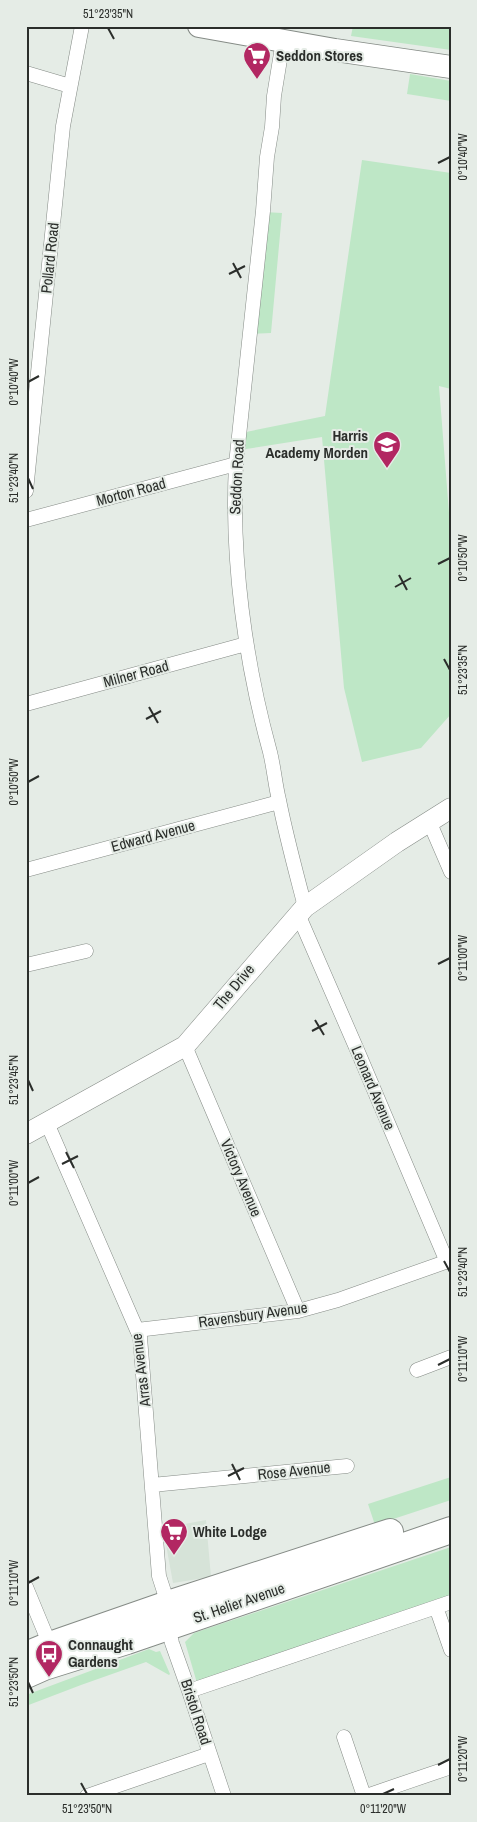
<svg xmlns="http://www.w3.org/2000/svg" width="477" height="1822" font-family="'Archivo Narrow',sans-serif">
<rect width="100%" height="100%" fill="#e5ece6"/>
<path fill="#d6e3d8" d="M206,1520L211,1577L173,1583L163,1528Z"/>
<path fill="#bee7c6" d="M353,26H451V50L351,36Z
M410,74L451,81V101L407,94Z
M362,160L451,173V389L439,386L451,538V714L421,748L362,762L344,688L322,437L240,450L241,433L325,416Z
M264,212L282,213L271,333L250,334Z
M451,1477V1500L375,1525L368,1504Z
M451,1547V1596L197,1683L185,1642L194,1633Z
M149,1649L156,1652L160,1651L170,1674L169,1675L146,1662L81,1685L26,1706V1695Z"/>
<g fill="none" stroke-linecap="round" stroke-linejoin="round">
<defs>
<path id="street" d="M283,41L274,96L272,127L267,157L263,211L236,464C231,559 245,661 270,752C274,768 275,784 279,800C286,836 296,872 305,907
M26,73L70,86
M26,491L63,126L82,26
M26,520L236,464
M26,704L246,644
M429,821L451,872
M26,870L279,802
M298,914L358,1052L447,1262
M26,965L86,951
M185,1046L298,1311
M47,1123L140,1337L159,1576L168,1604
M137,1330L298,1311L338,1300L451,1260
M417,1370L451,1357
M152,1485L347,1466
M26,1587L50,1645
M436,1607L451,1650
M168,1627L172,1643L189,1691L224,1796
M189,1691L451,1602
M344,1737L364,1796
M87,1796L209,1754
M366,1796L451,1767"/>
<path id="secondary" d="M26,1134L185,1046L305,907L397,842L451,808"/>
<path id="primary" d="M199,26L335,50L451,67"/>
<path id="highway" d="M26,1655L50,1645L168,1604L390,1532
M26,1675L44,1667L127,1641L451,1530"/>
</defs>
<use href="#street" stroke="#858b86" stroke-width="15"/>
<use href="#secondary" stroke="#858b86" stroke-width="21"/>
<use href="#primary" stroke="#858b86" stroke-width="24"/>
<use href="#highway" stroke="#858b86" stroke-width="28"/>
<use href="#street" stroke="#fff" stroke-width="14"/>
<use href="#secondary" stroke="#fff" stroke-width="20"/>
<use href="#primary" stroke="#fff" stroke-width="22"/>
<use href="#highway" stroke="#fff" stroke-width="26"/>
</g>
<path fill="none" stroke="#2b2e2b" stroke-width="2" d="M108,28L114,39M438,163L450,157M233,263L241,278M229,274L245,266M28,382L39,376M28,478L33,489M438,564L450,558M399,575L407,590M395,587L411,578M444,659L450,670M149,707L158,723M146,719L161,711M28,782L39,776M438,964L450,958M315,1020L324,1035M312,1031L327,1023M28,1080L33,1091M66,1152L74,1168M62,1164L78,1156M28,1183L39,1177M444,1261L450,1272M438,1365L450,1359M232,1464L240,1480M228,1476L244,1468M28,1583L39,1577M28,1682L33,1693M438,1765L450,1759M81,1783L87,1794M383,1794L394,1789"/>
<defs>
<symbol id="supermarket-pin" viewBox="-11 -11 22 30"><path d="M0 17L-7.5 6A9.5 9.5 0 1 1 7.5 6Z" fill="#b22762" stroke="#e5ece6"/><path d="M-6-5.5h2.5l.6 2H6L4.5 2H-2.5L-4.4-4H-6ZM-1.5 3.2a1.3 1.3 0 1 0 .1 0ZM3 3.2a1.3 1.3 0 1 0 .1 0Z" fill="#fff"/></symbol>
<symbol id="school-pin" viewBox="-11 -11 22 30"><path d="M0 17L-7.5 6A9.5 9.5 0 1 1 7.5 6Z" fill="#b22762" stroke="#e5ece6"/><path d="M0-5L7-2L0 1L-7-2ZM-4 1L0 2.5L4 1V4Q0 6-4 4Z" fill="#fff"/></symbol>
<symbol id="bus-pin" viewBox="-11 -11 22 30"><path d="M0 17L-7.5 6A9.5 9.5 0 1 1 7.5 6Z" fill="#b22762" stroke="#e5ece6"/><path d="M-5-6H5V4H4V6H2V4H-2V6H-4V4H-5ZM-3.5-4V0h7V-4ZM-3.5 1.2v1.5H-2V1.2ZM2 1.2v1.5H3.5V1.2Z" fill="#fff"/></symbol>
</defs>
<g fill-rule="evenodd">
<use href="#supermarket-pin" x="241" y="40" width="32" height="43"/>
<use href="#school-pin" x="371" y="429" width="32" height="43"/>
<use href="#supermarket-pin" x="158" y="1516" width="32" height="43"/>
<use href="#bus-pin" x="33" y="1638" width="32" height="43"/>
</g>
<g text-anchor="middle" stroke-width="4" stroke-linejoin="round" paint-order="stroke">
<g font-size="15" font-weight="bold" fill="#2b2e2b" stroke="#e5ece6" text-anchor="start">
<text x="276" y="61">Seddon Stores</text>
<text x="368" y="441" text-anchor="end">Harris<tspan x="368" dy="17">Academy Morden</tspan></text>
<text x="193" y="1537">White Lodge</text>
<text x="68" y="1650">Connaught<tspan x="68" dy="17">Gardens</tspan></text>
</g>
<g font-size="15" fill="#2b2e2b" stroke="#e5ece6">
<text transform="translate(50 258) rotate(-84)" y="5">Pollard Road</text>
<text transform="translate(237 477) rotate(-87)" y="5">Seddon Road</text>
<text transform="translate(131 492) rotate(-15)" y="5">Morton Road</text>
<text transform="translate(136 674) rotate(-15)" y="5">Milner Road</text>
<text transform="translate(153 836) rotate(-15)" y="5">Edward Avenue</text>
<text transform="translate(234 987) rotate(-50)" y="5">The Drive</text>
<text transform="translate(373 1088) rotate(67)" y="5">Leonard Avenue</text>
<text transform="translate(241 1178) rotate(67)" y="5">Victory Avenue</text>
<text transform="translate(253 1315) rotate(-8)" y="5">Ravensbury Avenue</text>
<text transform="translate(141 1370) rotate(-97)" y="5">Arras Avenue</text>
<text transform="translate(294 1471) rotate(-6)" y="5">Rose Avenue</text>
<text transform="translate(239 1603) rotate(-19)" y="5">St. Helier Avenue</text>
<text transform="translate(196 1712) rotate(72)" y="5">Bristol Road</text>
</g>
</g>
<rect width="477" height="1822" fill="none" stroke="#e5ece6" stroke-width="55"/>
<rect x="28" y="28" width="422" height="1766" fill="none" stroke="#2b2e2b" stroke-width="2"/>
<g font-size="12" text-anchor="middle" fill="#2b2e2b">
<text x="108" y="18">51°23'35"N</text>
<text transform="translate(463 157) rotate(-90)" y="4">0°10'40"W</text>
<text transform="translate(14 382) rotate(-90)" y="4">0°10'40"W</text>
<text transform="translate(14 478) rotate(-90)" y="4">51°23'40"N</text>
<text transform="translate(463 558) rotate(-90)" y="4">0°10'50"W</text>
<text transform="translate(463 670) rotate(-90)" y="4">51°23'35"N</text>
<text transform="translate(14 782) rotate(-90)" y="4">0°10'50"W</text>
<text transform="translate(463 958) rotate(-90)" y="4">0°11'00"W</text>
<text transform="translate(14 1080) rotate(-90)" y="4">51°23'45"N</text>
<text transform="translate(14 1183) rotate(-90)" y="4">0°11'00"W</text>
<text transform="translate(463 1272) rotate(-90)" y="4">51°23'40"N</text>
<text transform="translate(463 1359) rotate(-90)" y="4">0°11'10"W</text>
<text transform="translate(14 1583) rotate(-90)" y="4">0°11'10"W</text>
<text transform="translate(14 1682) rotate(-90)" y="4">51°23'50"N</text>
<text transform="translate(463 1759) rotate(-90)" y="4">0°11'20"W</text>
<text x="87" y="1813">51°23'50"N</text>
<text x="383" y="1813">0°11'20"W</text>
</g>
</svg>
